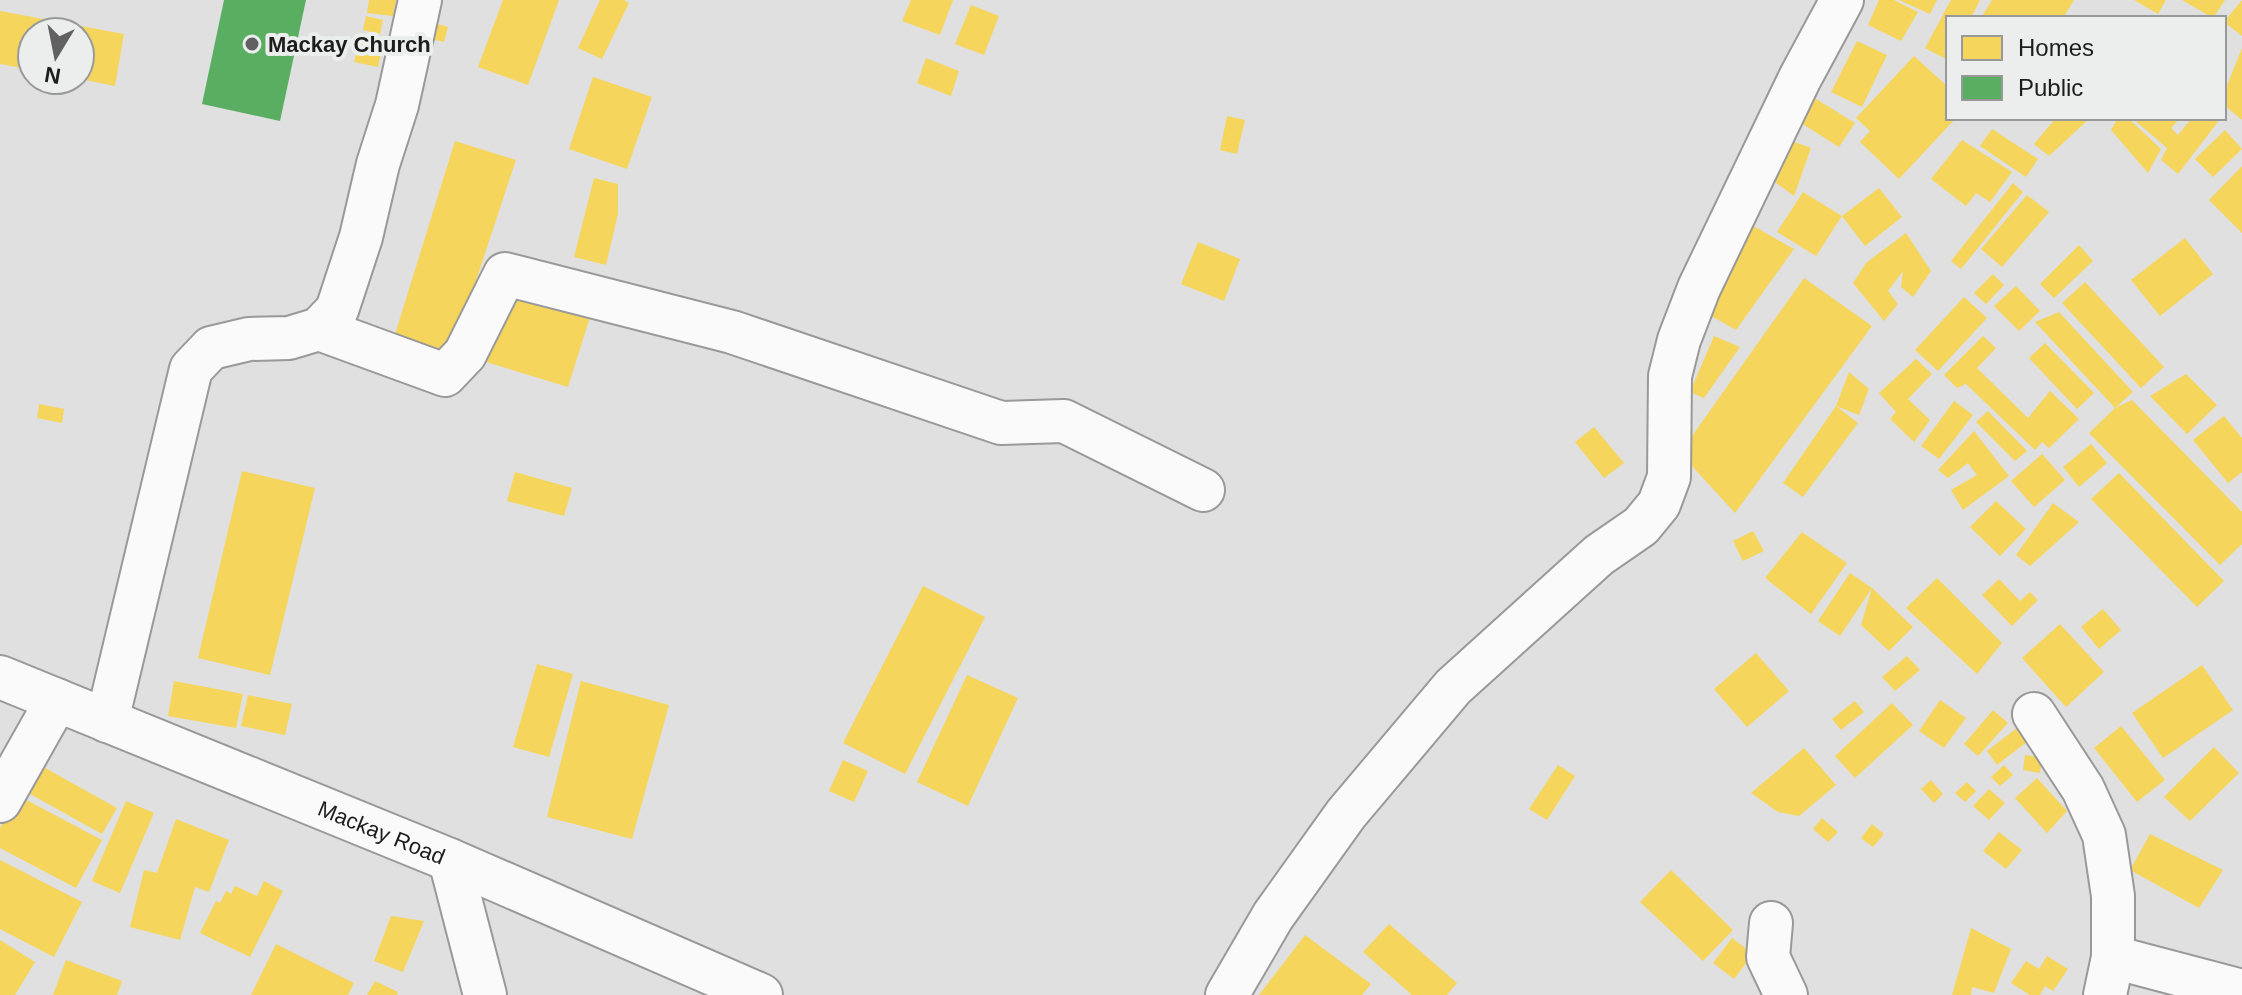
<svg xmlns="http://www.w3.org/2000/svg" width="2242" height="995" font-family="Helvetica,sans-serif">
<rect width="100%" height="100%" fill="#dfe0df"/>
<path fill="#f6d55c" d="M369,0H396L393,16L367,13Z
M503,0H559L528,85L478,67Z
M600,0H624L629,3L602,59L578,48Z
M911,0H953L940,35L902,21Z
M1879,0H1894L1918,12L1901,41L1868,25Z
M1899,0H1937L1930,14Z
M1951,0H1980L1971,18H1948V60L1925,48Z
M1992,0H2074L2063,18H1981Z
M2134,0H2166L2158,14Z
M2182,0H2225L2213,18Z
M2242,0V36L2224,22Z
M971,5L999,16L984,55L955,44Z
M0,11L124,34L115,86L80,79V32H32V70L0,64Z
M366,16L383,20L380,34L363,30Z
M430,22L448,27L444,42L426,38Z
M359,33L384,38L382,50L357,45Z
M1857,41L1887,55L1862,107L1831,92Z
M2242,48V120L2224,105V93Z
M357,49L381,53L378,67L354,62Z
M1914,56L1948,87V118H1956L1899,179L1860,142L1870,131L1856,118Z
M926,58L959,71L951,96L917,83Z
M593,77L652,97L627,169L569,149Z
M1808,94L1855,123L1839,147L1793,118Z
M1227,116L1245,120L1237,154L1220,150Z
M2056,118H2090L2049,156L2034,144Z
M2118,118H2128L2161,149L2148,173L2111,130Z
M2132,118H2180L2171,128L2178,135L2192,118H2221L2178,174L2161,160L2167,148Z
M1992,129L2038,159L2026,177L1980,146Z
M2225,130L2242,149L2213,177L2195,159Z
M1786,139L1811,148L1794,196L1771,179Z
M1962,140L2012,172L1990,202L1976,193L1966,206L1931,179Z
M455,141L516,160L449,362L392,344Z
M2242,166V233L2209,200Z
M594,178L618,184V214L606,265L574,257Z
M2013,183L2023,192L1961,269L1951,261Z
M1879,188L1902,217L1865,246L1842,216L1816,256L1777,232L1803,192L1842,216Z
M2027,195L2049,212L2002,267L1981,249Z
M1748,223L1794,249L1736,330L1699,309Z
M1906,233L1931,271L1913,297L1901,287L1903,271L1888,291L1898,304L1884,321L1853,283L1866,263Z
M2185,238L2213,274L2160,316L2131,280Z
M1198,242L1240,259L1224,301L1181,284Z
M2079,245L2093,261L2054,298L2040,284Z
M1993,274L2004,285L1986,304L1974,293Z
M1804,278L1872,326L1735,513L1680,453Z
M2085,282L2164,367L2141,388L2062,303Z
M2016,286L2040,311L2019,331L1994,306Z
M505,288L591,314L568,387L483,361Z
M1964,297L1987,318L1938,371L1915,350Z
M2059,312L2133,392L2115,408L2035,322Z
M1714,336L1740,347L1704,398L1690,392Z
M1983,336L1996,348L1977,368L2028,418L2050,391L2079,419L2049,448L2042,442L2035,450L1966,384L1957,388L1944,375Z
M2045,343L2094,393L2077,409L2029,358Z
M1916,359L1932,374L1908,399L1930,420L1914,442L1890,419L1896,412L1879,393Z
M1849,372L1869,389L1859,415L1836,406Z
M2186,374L2217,405L2187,434L2150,396Z
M2132,400L2242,512V544L2220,565L2089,433L2115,408Z
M1954,401L1973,415L1939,459L1921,446Z
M39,404L64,409L62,423L37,418Z
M1836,406L1858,423L1803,497L1783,483Z
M1988,411L2027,451L2015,461L1976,422Z
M2224,416L2242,438V472L2228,483L2193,440Z
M1594,427L1624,463L1604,478L1575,442Z
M1974,431L2009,476L1963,510L1951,490L1977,475L1968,463L1948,478L1938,470Z
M2091,444L2107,463L2079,487L2063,467Z
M2042,454L2065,480L2034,507L2011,481Z
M242,471L315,488L270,675L198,658Z
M515,472L572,488L564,516L507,501Z
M2119,473L2224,581L2197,607L2091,499Z
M1996,501L2026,529L2000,556L1970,527Z
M2053,503L2079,522L2030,566L2016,555Z
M1753,531L1764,551L1743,561L1733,541Z
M1802,532L1847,563L1811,614L1765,578Z
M1850,573L1872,588L1913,627L1889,651L1861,625L1872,588L1840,636L1818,621Z
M1937,578L2002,643L1977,674L1906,608Z
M1999,579L2020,601L2030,592L2038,600L2012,626L1982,595Z
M923,586L985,617L905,774L843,743Z
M2103,609L2121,630L2099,649L2081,627Z
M2060,624L2104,672L2066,707L2022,658Z
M1756,653L1789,691L1747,727L1714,689Z
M1907,656L1920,670L1895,691L1882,677Z
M537,664L573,674L549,757L513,747Z
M2202,665L2233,710L2163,758L2132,713Z
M967,675L1018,698L968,806L917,782Z
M174,681L243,694L236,728L168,716Z
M581,681L669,705L632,839L547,817Z
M248,695L292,704L285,735L241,726Z
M1940,700L1966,718L1944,748L1919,731Z
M1855,701L1864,712L1841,730L1832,719Z
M1892,703L1913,725L1855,778L1835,756Z
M1993,710L2008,723L1978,756L1964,744Z
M2121,726L2165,780L2137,802L2094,748Z
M2017,728L2028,741L1997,765L1987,751Z
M2214,747L2239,773L2190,821L2164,797Z
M1804,748L1836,785L1799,816L1778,812L1751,793Z
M2025,755L2042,758L2040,773L2023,770Z
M843,760L868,771L854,802L829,791Z
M38,764L117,808L102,834L23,790Z
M1558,765L1575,776L1547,820L1529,809Z
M2004,765L2013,775L2000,786L1991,777Z
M2037,778L2067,811L2047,833L2015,798Z
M1931,780L1943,794L1934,803L1921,789Z
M1967,782L1976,791L1965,802L1955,793Z
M1989,789L2005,803L1989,820L1973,806Z
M17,795L102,840L76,888L0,848V828Z
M126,801L154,813L120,893L92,881Z
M1822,818L1838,832L1828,842L1813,829Z
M176,819L229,840L209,892L195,887L180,940L130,927L144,870L157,873Z
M1872,824L1884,834L1873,847L1861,838Z
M1999,832L2022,850L2006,869L1983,851Z
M2150,834L2223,870L2199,908L2130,870Z
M0,860L82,902L54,957L0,929Z
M1671,870L1733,930L1703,961L1640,902Z
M264,881L283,891L250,957L200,933L216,901L220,903L226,891L231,894L235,886L257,896Z
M391,916L424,921L403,972L374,961Z
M1389,924L1457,983L1447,995H1412L1363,952Z
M1971,928L2011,949L1994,993L1972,987L1971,995H1952Z
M1305,935L1371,984L1362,995H1259Z
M1732,938L1753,954L1734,979L1713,963Z
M0,940L35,962L15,995H0Z
M276,944L354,983L348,995H251Z
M2047,956L2068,969L2053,991L2045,986L2040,995H2030L2011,983L2026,961L2039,969Z
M66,960L122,981L117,995H53Z
M375,981L398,992L397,995H367Z"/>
<path fill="#5aae61" d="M224,0H306L280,121L202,104Z"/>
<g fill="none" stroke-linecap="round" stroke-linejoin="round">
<defs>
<g id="minor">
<path d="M319,329L445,375L465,354L505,274L732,332L1001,423L1064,421L1203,490"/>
<path id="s1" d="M0,677L450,860L761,995"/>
<path d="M2034,714L2083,789L2104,835L2113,896V957L2105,995"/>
<path d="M107,721L191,369L211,348L249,339L289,338L319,329L337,310L361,237L378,164L397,105L420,0"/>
<path d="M0,801L57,700"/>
<path d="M450,860L485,995"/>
<path d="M1771,923L1768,957L1786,995"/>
<path d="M2113,957L2242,991"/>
<path d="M1227,995L1273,916L1346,814L1453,687L1599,555L1641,526L1659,504L1669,477L1670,376L1679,340L1699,288L1800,78L1842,0"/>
</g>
</defs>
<use href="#minor" stroke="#989998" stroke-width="46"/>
<use href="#minor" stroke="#fafafa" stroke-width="42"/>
</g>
<circle fill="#606160" stroke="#ebeeec" stroke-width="3" cx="252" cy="44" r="8"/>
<g text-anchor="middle" stroke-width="8" stroke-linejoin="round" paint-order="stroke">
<g font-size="22" font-weight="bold" fill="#1c1d1c" stroke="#ebeeec" text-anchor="start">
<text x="268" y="52">Mackay Church</text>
</g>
<g font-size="22" fill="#1c1d1c" stroke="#ebeeec">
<text dy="8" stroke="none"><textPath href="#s1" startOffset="412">Mackay Road</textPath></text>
</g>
</g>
<rect x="1946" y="16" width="280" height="104" fill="#ebeeec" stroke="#989a99" stroke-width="2"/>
<rect x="1962" y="36" width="40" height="24" fill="#f6d55c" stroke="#989a99" stroke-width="2"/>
<text x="2018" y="56" font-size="24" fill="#1c1d1c">Homes</text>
<rect x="1962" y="76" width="40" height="24" fill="#5aae61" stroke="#989a99" stroke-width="2"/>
<text x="2018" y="96" font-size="24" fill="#1c1d1c">Public</text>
<g transform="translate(56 56) rotate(190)"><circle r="38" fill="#ebeeec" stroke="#989a99" stroke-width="2"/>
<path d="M0-6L14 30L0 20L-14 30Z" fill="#606160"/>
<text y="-12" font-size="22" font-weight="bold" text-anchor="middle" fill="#1c1d1c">N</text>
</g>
</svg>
